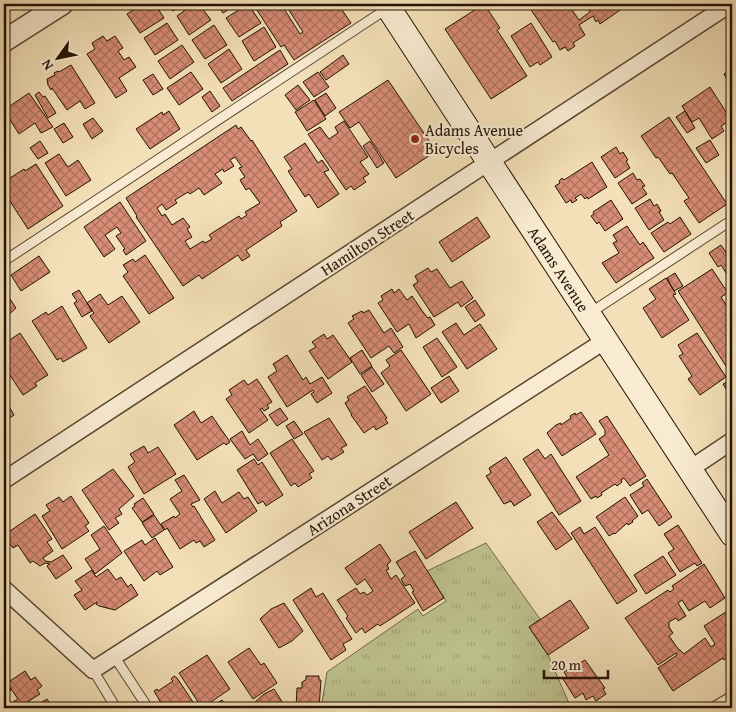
<svg xmlns="http://www.w3.org/2000/svg" width="736" height="712" font-family="'Gentium Book Plus',serif">
<defs>
<pattern id="grass-tufts" width="24" height="20" patternUnits="userSpaceOnUse" patternTransform="scale(1.25)"><rect width="24" height="20" fill="#bdc28d"/><path d="M3 7l-1-3M5 7V3M7 7l1-3M15 17l-1-3M17 17v-4M19 17l1-3" fill="none" stroke="#a2a678"/></pattern>
<pattern id="building-cross-hatch" width="8" height="8" patternUnits="userSpaceOnUse" patternTransform="scale(1.25)"><rect width="8" height="8" fill="#d78c75"/><path d="M0 0l8 8M0 8l8-8" fill="none" stroke="#ae715e"/></pattern>
</defs>
<rect width="100%" height="100%" fill="#f4e0b8"/>
<filter id="stains"><feTurbulence type="fractalNoise" baseFrequency=".004" numOctaves="4"/><feColorMatrix values="0 0 0 0 .2 0 0 0 0 .09 0 0 0 0 .02 0 0 0 .5 -.17"/></filter>
<radialGradient id="worn" r=".72"><stop offset=".6" stop-color="#630" stop-opacity="0"/><stop offset="1" stop-color="#630" stop-opacity=".3"/></radialGradient>
<path fill="url(#grass-tufts)" stroke="#706a48" d="M486,543L540,619L529,627L548,655L571,708H321L327,672L418,609L423,616L446,601L427,571Z"/>
<path fill="url(#building-cross-hatch)" stroke="#231204" fill-rule="evenodd" d="M143,4H155L164,18L140,33L127,14Z
M169,4H184L173,11Z
M194,4H199L211,20L189,35L177,16Z
M217,4H237L223,13Z
M248,4L261,23L239,37L226,18Z
M253,4H281L300,34L303,32L285,4H338L351,23L294,60L284,45L281,47Z
M484,4L500,28L497,30L527,76L491,99L445,29Z
M527,4H568L579,20L590,12L588,9L593,6L591,4H625L626,6L600,24L598,20L596,22L593,16L579,25L585,35L573,43L575,46L568,51L565,47L560,50L555,41L553,42Z
M167,23L178,40L155,55L144,38Z
M531,23L552,57L540,65L538,62L530,67L511,36Z
M214,25L227,45L205,59L192,40Z
M264,27L276,47L254,61L242,41Z
M103,36L107,41L115,36L123,48L118,51L124,60L129,57L136,67L119,78L127,91L116,98L87,54L95,49L92,43Z
M182,45L194,62L170,79L158,61Z
M229,49L242,69L221,83L208,64Z
M280,50L288,64L232,101L223,88Z
M343,55L349,64L326,80L320,72Z
M71,65L95,103L85,109L80,101L67,110L52,88L51,90L48,85L47,79L55,75L54,73L58,71L59,72Z
M732,69V88L724,74Z
M191,72L203,89L179,105L167,88Z
M318,72L329,87L314,97L303,82Z
M153,74L163,89L153,95L143,80Z
M388,80L436,151L396,178L359,122L350,128L339,112Z
M298,85L310,100L296,110L285,95Z
M710,87L731,120L721,126L724,131L712,139L699,118L692,122L682,106Z
M210,91L220,106L212,112L202,97Z
M39,92L43,97L45,96L56,113L48,118L35,95Z
M29,93L53,127L41,133L35,123L19,134L4,110Z
M326,93L336,108L325,116L315,100Z
M314,100L326,119L307,131L295,112Z
M169,111L180,129L150,149L136,129L162,112L163,115Z
M685,111L695,128L687,133L676,117Z
M669,117L727,204L699,223L684,201L689,198L672,173L670,174L658,157L656,158L641,136Z
M93,118L103,131L92,139L83,124Z
M344,121L368,157L360,162L369,174L363,178L366,182L354,190L351,186L346,190L308,134L320,127L329,139L338,133L335,127Z
M64,123L73,137L63,143L54,129Z
M236,125L238,129L241,127L251,141L252,140L297,211L280,222L282,226L246,250L250,256L242,261L238,255L202,279L199,275L183,286L136,217L137,216L126,198ZM235,157L242,167L239,168L245,177L240,180L246,190L249,188L260,203L245,212L247,215L241,219L239,216L209,235L212,239L205,243L203,241L190,249L185,241L192,237L187,229L190,227L183,218L172,225L165,214L162,216L157,208L162,204L166,210L177,203L175,200L188,192L190,194L199,188L204,195L222,183L215,174L223,169L224,172L234,166L230,160Z
M710,140L719,155L706,163L696,148Z
M40,141L48,153L38,159L30,148Z
M370,141L384,163L377,168L363,146Z
M4,142L10,153L4,157Z
M305,143L318,163L322,160L329,170L324,172L339,194L318,208L309,194L305,197L288,171L292,169L284,157Z
M616,147L620,154L623,152L628,160L626,161L630,168L615,178L601,157Z
M59,154L68,167L78,160L91,180L66,196L45,163Z
M592,162L607,187L588,199L587,197L585,199L581,194L575,198L577,200L572,203L571,200L566,203L555,186L560,183L559,181L562,178L564,180Z
M36,164L63,206L28,229L4,192V182L24,169L25,171Z
M633,173L637,180L640,179L645,186L642,187L647,194L632,204L618,183Z
M650,199L654,206L657,204L661,211L659,212L664,220L649,230L635,208Z
M611,200L623,219L605,231L599,222L597,224L591,216L594,214L593,212Z
M120,202L146,241L126,255L123,250L125,249L116,236L121,233L117,227L105,235L115,249L104,257L84,227Z
M477,217L490,237L452,262L439,242Z
M680,217L691,234L664,252L651,233L668,222L670,224Z
M627,226L640,245L643,242L654,258L616,283L602,263L619,253L613,243L617,241L613,235Z
M721,245L731,260L732,259V282L721,265L718,267L709,253Z
M145,255L174,298L149,314L123,276L128,272L123,265L133,259L135,262Z
M39,256L50,272L21,291L11,275Z
M428,268L431,272L437,269L450,288L462,281L473,298L461,307L458,302L434,317L413,285L418,282L415,276Z
M712,269L728,293L721,297L732,314V373L731,374L678,291Z
M675,273L683,286L674,291L667,278Z
M666,278L676,294L673,295L689,320L662,338L643,308L656,299L649,289Z
M392,289L394,293L399,289L407,300L412,296L423,312L428,318L430,317L435,325L416,338L409,324L397,332L378,303L383,300L381,296Z
M4,290L16,308L4,319Z
M79,290L92,311L82,317L74,303L77,301L72,294Z
M100,294L108,305L122,296L140,322L109,343L90,316L94,313L87,303Z
M475,300L485,315L475,322L465,307Z
M62,306L87,348L63,362L61,358L57,360L32,321L46,312L48,315Z
M369,310L384,333L391,328L403,347L394,353L389,346L371,358L348,323L354,319L352,316L362,311L363,313Z
M456,323L464,335L480,324L497,349L467,369L442,332Z
M20,333L48,375L35,383L37,386L23,395L4,366V344Z
M697,333L726,377L700,395L688,379L692,376L679,356L683,354L678,345Z
M324,334L327,339L333,335L352,362L328,379L309,351L316,347L312,342Z
M437,338L457,367L442,377L423,347Z
M362,350L372,366L360,374L350,358Z
M401,350L431,394L406,411L381,373L390,366L386,360Z
M287,355L303,380L306,377L310,384L322,377L332,393L317,403L311,394L314,392L313,390L287,407L268,377L277,371L273,364Z
M372,367L384,384L372,392L361,375Z
M449,376L459,391L441,403L431,388Z
M257,379L272,402L267,405L269,408L264,411L262,408L260,409L268,420L249,433L226,399L232,395L229,390L244,380L248,385Z
M732,379V396L731,397L723,384Z
M365,386L387,418L385,419L388,423L376,430L374,426L364,433L351,415H352L345,403L349,400L347,397Z
M4,398L14,415L4,422Z
M280,408L288,419L277,426L269,415Z
M194,411L201,423L212,416L230,442L226,445L224,443L197,460L174,425Z
M581,412L596,434L562,456L547,433L556,425L561,423V425L571,418L570,416L575,413L576,415Z
M607,416L646,476L630,486L624,478L621,480L622,482L617,486L615,484L601,493L602,495L597,498L596,496L591,499L576,477L609,455L599,439L605,435V430L599,421Z
M329,418L347,445L341,448L344,452L331,460L328,456L322,460L304,432Z
M294,421L303,434L294,439L286,426Z
M242,431L250,445L258,439L268,454L258,461L253,454L245,459L230,439Z
M292,439L314,471L309,474L312,478L298,487L295,483L291,486L270,453Z
M144,446L148,453L158,447L176,474L144,494L128,467L135,462L130,454Z
M538,449L545,459L551,454L581,501L559,515L523,459Z
M506,457L531,495L514,506L511,501L504,504L486,476L491,473L489,468Z
M254,459L258,465L262,462L283,495L266,506L263,501L258,504L237,470Z
M113,469L134,496L119,509L122,514L115,518L119,523L109,530L82,490Z
M184,475L200,500L191,504L193,507L194,506L215,540L204,547L200,541L196,543L194,540L180,549L167,528L165,530L161,524L174,516L175,518L180,514L170,499L182,491L175,480Z
M647,479L672,517L659,526L648,510L642,514L630,495L644,486L642,483Z
M215,491L222,503L239,492L244,499L248,497L257,511L226,533L204,499Z
M71,496L89,523L85,526L89,531L62,549L42,516L50,511L46,505L59,497L63,502Z
M625,497L638,516L632,521L633,522L628,525L627,523L615,534L614,533L609,536L596,517Z
M143,498L154,514L142,522L132,508L135,506L134,504Z
M456,502L473,528L426,559L409,532Z
M552,512L572,539L556,550L537,522Z
M35,514L52,539L47,542L53,551L43,558L45,561L51,562L63,555L72,568L56,579L47,566L50,564L45,563L40,566L33,561L30,563L18,545L13,548L4,535Z
M154,515L164,530L152,538L142,523Z
M678,525L702,563L697,566L695,563L680,572L668,553L674,549L664,534Z
M104,526L122,553L95,574L85,559L100,549L91,535Z
M580,527L584,534L595,527L637,591L617,604L571,533Z
M155,538L173,567L160,575L157,571L144,581L124,551L142,540L145,545Z
M380,544L391,561L387,565L389,569L386,570L391,579L396,575L415,603L380,626L378,624L365,633L362,628L356,633L346,618L348,616L337,600L356,588L360,594L364,592L367,595L373,591L365,579L357,585L345,568Z
M415,551L444,598L423,611L412,592L414,591L410,584L405,586L401,579L405,576L396,562Z
M663,556L676,575L646,594L634,575Z
M704,564L725,598L710,608L705,601L689,611L682,600L678,603L686,616L678,621L676,618L669,622V627L673,633L669,636L679,650H680L684,654L705,638L711,647L715,644L704,626L732,608V654L724,660L723,658L673,691L658,668L677,655L676,653L658,665L625,618L668,590L670,592L674,589L672,586Z
M108,569L116,580L121,577L128,587L131,584L138,595L115,610L99,606L96,604L97,602L85,610L74,595L82,590L75,581L92,570L96,577Z
M311,588L316,597L323,593L352,639L343,644L346,650L331,660L293,600Z
M570,600L589,628L548,655L529,627Z
M284,603L303,631L292,641L279,648L260,619L271,609Z
M249,648L261,665L264,663L277,683L253,699L228,662Z
M207,655L230,689L202,708L179,673Z
M585,660L605,688L603,689L606,694L596,701L593,696L586,700L583,693L575,698L563,679L567,677L564,672Z
M25,671L31,680L35,677L42,686L37,690L40,694L18,708L13,702L18,699L7,683Z
M174,676L177,678L197,708H164L154,691L157,689L158,691L173,681L171,679Z
M306,676H319V680H321L319,708H296L297,688H302V682L306,680Z
M7,684L11,690L4,695V685Z
M274,689L286,708H260L255,702L264,694Z
M47,699L53,708H32Z
M222,700L228,708H210Z"/>
<g fill="none" stroke-linecap="round" stroke-linejoin="round">
<defs>
<path id="service" d="M4,261L388,8
M590,313L732,220
M114,656L148,708
M93,670L116,708
M712,708L732,696"/>
<path id="minor" d="M690,469L732,441
M4,480L730,4
M4,589L93,670L606,340"/>
<path id="tertiary" d="M4,41L62,4"/>
<path id="secondary" d="M386,4L732,534"/>
</defs>
<use href="#service" stroke="#574631" stroke-width="11"/>
<use href="#minor" stroke="#574631" stroke-width="19"/>
<use href="#tertiary" stroke="#574631" stroke-width="24"/>
<use href="#secondary" stroke="#231204" stroke-width="26"/>
<use href="#service" stroke="#f8ebd1" stroke-width="9"/>
<use href="#minor" stroke="#f8ebd1" stroke-width="16"/>
<use href="#tertiary" stroke="#f8ebd1" stroke-width="21"/>
<use href="#secondary" stroke="#f8ebd1" stroke-width="24"/>
</g>
<circle fill="#8f2418" stroke="#f8ebd1" stroke-width="2" cx="415" cy="139" r="5"/>
<g text-anchor="middle" stroke-width="4.5" stroke-linejoin="round" paint-order="stroke">
<g font-size="16" fill="#231204" stroke="#f8ebd1" text-anchor="start">
<text x="425" y="136">Adams Avenue<tspan x="425" dy="18">Bicycles</tspan></text>
</g>
<g font-size="16" fill="#231204" stroke="#f8ebd1">
<text transform="translate(367 242) rotate(-33)" y="6">Hamilton Street</text>
<text transform="translate(559 269) rotate(57)" y="6">Adams Avenue</text>
<text transform="translate(349 505) rotate(-33)" y="6">Arizona Street</text>
</g>
</g>
<rect width="736" height="712" fill="none" stroke="#f4e0b8" stroke-width="20"/>
<rect x="5" y="5" width="726" height="702" fill="none" stroke="#231204" stroke-width="2.5"/>
<rect x="10" y="10" width="716" height="692" fill="none" stroke="#231204"/>
<g transform="translate(58 58) rotate(237)" stroke="#f8ebd1" stroke-width="4" paint-order="stroke">
<path d="M0-4L9 19L0 12L-9 19Z" fill="#231204"/>
<text y="-8" font-size="14" font-weight="bold" text-anchor="middle" fill="#231204">N</text>
</g>
<path d="M544 670v8h64v-8" fill="none" stroke="#231204" stroke-width="2.5"/>
<text x="551" y="670" font-size="15" fill="#231204" stroke="#f8ebd1" stroke-width="4" paint-order="stroke">20 m</text>
<rect width="100%" height="100%" filter="url(#stains)"/>
<rect width="100%" height="100%" fill="url(#worn)"/>
</svg>
